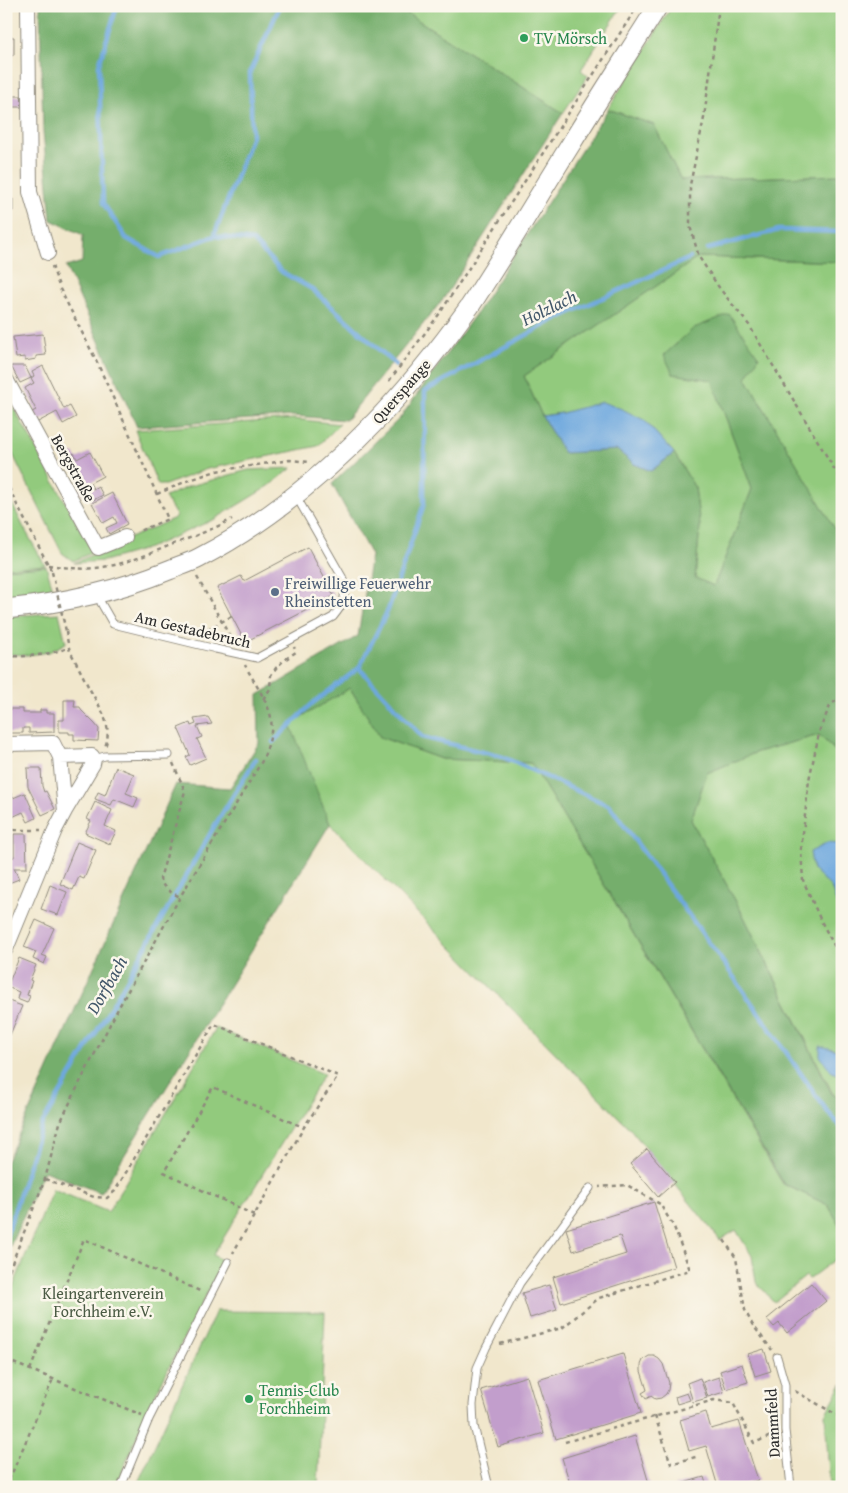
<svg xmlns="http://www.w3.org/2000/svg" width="848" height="1493" font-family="'Gentium Book Plus',serif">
<rect width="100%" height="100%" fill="#fbf7ec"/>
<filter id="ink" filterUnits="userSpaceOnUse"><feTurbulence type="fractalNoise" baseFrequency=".02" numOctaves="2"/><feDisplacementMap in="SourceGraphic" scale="10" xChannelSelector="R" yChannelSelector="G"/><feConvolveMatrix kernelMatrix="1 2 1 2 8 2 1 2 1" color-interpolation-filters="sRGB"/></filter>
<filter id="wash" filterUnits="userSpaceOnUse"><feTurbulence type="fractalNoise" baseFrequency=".0096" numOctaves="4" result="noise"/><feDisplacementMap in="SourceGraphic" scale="20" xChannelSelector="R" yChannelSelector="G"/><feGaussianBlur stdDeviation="1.12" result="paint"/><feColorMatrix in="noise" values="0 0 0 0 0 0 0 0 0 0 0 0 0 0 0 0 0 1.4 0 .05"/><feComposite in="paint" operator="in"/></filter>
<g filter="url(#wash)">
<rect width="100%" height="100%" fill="#f1e7cc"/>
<path fill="#92ca7d" stroke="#5e7a54" d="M396,6H622L581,70L588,76L563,113Z
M672,6H839L842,12V175L681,180L654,125L608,109Z
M699,257L842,262V541L746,378L673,374L712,380L752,489L714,586L695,578L700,526L695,488L674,453L644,420L562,413L542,416L524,376Z
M6,394L93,552L73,561L62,553L6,441Z
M294,419L340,424L318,446L207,469L165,485H158L135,430Z
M292,468L269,486L215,519L149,548L104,561L74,563L177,517L165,497L190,486L248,470Z
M6,491L24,528L45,565L6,568Z
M46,566L55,595L6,602V569Z
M59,613L66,643L49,652L28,655L6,654V616Z
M350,688L380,737L441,759L531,763L783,1184L828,1205L842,1229V1254L809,1279L806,1276L774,1302L756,1282L752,1256L736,1230L720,1240L632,1131L330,824L289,724Z
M819,735L842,757V1099L833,1094L741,911L691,820L707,773L757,752Z
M216,1028L324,1074L213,1255L223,1261L147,1411L116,1487H6V1304L53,1189L108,1212Z
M216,1311L325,1312L318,1487H136Z
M842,1384V1487H830L825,1415Z"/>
<path fill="#75ae6c" stroke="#506c4c" d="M40,6H396L563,113L444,298L346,420L294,416L137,427L66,267L82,262L83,235L51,220L43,131Z
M608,109L654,125L681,180L842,175V262L699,257L524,376L542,416L564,453L617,450L634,464L651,471L674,453L695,488L700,526L695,578L714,586L752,489L712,380L673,374L664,355L694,328L729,314L759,357L746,378L842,541V757L819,735L757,752L707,773L691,820L741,911L832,1094L842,1099V1229L828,1205L784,1184L531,763L441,759L380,737L350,688L290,724L330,824L101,1193L44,1171L6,1255V1163L176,784L230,788L259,743L258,695L358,636L371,555L332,484L400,418L477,312Z"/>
<path fill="#6ea8de" stroke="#4c6a84" d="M602,402L622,409L644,420L674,453L651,471L634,464L617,450L564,453L542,416L562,413Z
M828,843L842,844V919L831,887L813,870L810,852Z
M820,1046L842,1051V1076L832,1072L820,1056Z"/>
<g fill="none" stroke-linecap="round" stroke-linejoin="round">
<path stroke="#6ea8de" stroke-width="4.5" d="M117,6L99,65L103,203L126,238L159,257L214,236L253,241L282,272L312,289L396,365
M214,236L252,136L250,72L280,6
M708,249L779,230L842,232
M359,668L422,737L503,757L610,806L733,976L827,1111L842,1128
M273,742L313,703L359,668L388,610L424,504L425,391L552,321L690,258
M6,1237L42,1124L120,992L215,825L256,759"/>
</g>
<g id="blocks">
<path fill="#c29ecc" d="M6,37H14V55H6Z
M10,96H22V107H10Z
M6,160H11V187H6Z
M6,194H10V199H13V211H10V216H6Z
M43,334L46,355L36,356V359L25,361V357L16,358L13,337Z
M11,366H25L31,378L20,383Z
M43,366L64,409L70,406L76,417L63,424L57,412L36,423L30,413L36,410L25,388L34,383L31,378L34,376L32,372Z
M90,452L103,476L90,483L93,489L98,486L103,495L91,501L86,493L82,495L78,489L82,487L70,463L66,465L62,458L74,453L77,459Z
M112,493L127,524L109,534L106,528L117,523L114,517L103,523L92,503Z
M308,547L334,596L245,642L217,588L241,576L244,581Z
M64,700H75L74,707H80L81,710L95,724L99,729L98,741L74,740V734H69V732H59V720H64Z
M6,709H23V713H40V710H46V713H54V732L29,733V728H23V733H6Z
M208,717L212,724L197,726L202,737L197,739L206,758L190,765L186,757L190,755L178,728L190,723L191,726L196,724L194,719Z
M116,767L134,774L126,793L138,798L134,807L114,799L111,805L95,799L98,792L105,795Z
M27,768H41L42,786L44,792L46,791L55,809L42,815L28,787Z
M9,789L13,798L25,793L36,818L28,822L23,812L6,820V790Z
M95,802L112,810L105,826L116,831L110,844L85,833L91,821L87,819Z
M14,834H26L27,868H14L19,879L6,884V859L14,857Z
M77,842L96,850L84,879L79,877L73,890L60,884Z
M50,885L67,892L58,915L41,909Z
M36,920L54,928L42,955L47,957L44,964L33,959L36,952L24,947Z
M19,958L36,965L30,980L32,981L27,995L30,996L27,1003L17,999L19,992L7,987Z
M6,1000L22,1006L10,1035L6,1033Z
M647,1149L675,1182L658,1197L630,1164Z
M654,1202L674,1267L561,1303L553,1277L626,1254L620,1236L573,1251L566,1229Z
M811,1283L826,1301L787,1333L779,1323L774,1327L767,1319Z
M549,1285L557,1310L530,1318L522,1293Z
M764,1349L771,1371L755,1376L748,1354Z
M623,1354L641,1413L556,1439L538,1380Z
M649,1356H654L659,1359L663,1364L669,1383L668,1390L666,1394L661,1398L655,1399L651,1396L646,1399L642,1393L647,1390L641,1371V1365L643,1360Z
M742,1364L748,1382L726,1389L720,1371Z
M527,1376L544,1433L498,1447L481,1390Z
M719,1377L724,1392L708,1397L703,1382Z
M700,1378L707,1398L693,1402L687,1383Z
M687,1393L690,1400L677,1404L675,1397Z
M706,1412L711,1429L739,1421L758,1480L736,1487H718L706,1446L689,1451L680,1420Z
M635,1436L650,1487H571L562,1458Z
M704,1477L707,1487H674V1486Z"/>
</g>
</g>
<g filter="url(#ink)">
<use href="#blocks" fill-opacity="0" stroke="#8e897c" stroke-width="1"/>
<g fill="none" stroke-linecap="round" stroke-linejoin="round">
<defs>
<path id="lane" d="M99,594L101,603L113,624L216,649
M257,658L333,617C344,604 345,599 345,582L296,496
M94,759L105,756L169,755
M777,1357L785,1385V1430L791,1487
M121,1487L149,1419L228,1262
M489,1487L474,1426L473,1405L477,1368L486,1348L520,1283L590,1188"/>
<path id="street" d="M28,6L30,192L48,253
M6,379L98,548L125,537
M6,744L53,743L60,757L65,811
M6,949L55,830L65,811L93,764L94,759L92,756L60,757"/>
<path id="secondary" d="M6,609C63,603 116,592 169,570C179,566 189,563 199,558C310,500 398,407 470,306C480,291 490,275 500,259C524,221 547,182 571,144C599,98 629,52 658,6"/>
</defs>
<use href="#lane" stroke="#8e897c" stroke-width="9"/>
<use href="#street" stroke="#8e897c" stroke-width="16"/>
<use href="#secondary" stroke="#8e897c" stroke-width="21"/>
<path stroke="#8e897c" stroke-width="2.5" stroke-dasharray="4 4" stroke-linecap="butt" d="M719,6L704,118L690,185V226L699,257L720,289L749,325L842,482
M52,266L60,289L96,360L168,519L137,532
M389,381L440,313L635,10
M6,481L17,505L52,572
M157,494L187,481L216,471L290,460L309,462
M48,565C64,567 79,570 95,568C120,566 145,556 168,546C190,538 212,530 232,519
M197,577L233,642
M180,625L207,630L205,636
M66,631C67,638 68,645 70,651C76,662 82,674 88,686C98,705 114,724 105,747
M205,635L230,637
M6,656C31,657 45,655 69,648
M842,695L830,706L820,729L809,780L801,850L803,880L821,921L842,960
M263,699L270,689L271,675L276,668L283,661L296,652L294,647
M173,763L185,791L160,879C163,889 171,892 180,897
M6,830H41
M45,1179L94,1197L107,1198L115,1191L214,1024L338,1076L304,1127L233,1253
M254,1215L164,1172L213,1087L293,1123L304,1127
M724,1240L736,1258L745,1310L752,1324L772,1350
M6,1278L45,1179L60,1123L80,1082L119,1007L180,897L262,761C268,747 273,733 271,718C269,703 252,679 245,665
M500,1344L562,1328L599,1298L690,1270L674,1227L660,1204L627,1185L599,1187
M6,1360L142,1415
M30,1370L84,1239L202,1292
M795,1391L842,1418
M655,1416L671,1464L699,1456
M565,1442L714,1400L733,1403L754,1443L776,1434
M6,1487L53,1379"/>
<use href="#lane" stroke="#fff" stroke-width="7"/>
<use href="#street" stroke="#fff" stroke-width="14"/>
<use href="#secondary" stroke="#fff" stroke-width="19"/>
<defs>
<path id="lane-bridge" d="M216,649L257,658"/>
</defs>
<use href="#lane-bridge" stroke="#8e897c" stroke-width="9" stroke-linecap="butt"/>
<path stroke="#8e897c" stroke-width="2.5" stroke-dasharray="4 4" stroke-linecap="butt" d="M52,572L66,631
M207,630L232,616"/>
<use href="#lane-bridge" stroke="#fff" stroke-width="7"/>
</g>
</g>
<g fill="#2e9e5b" stroke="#fbf7ec" stroke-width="2">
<circle cx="524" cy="38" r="5"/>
<circle cx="249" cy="1399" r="5"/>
</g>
<circle fill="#5c6f8a" stroke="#fbf7ec" stroke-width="2" cx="275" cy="592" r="5"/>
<g text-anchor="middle" stroke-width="5" stroke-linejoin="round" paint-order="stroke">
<g font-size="16" fill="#27864d" stroke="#fbf7ec" text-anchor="start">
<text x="534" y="44">TV Mörsch</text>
<text x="259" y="1396">Tennis-Club<tspan x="259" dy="18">Forchheim</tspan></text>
</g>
<g font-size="16" fill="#2b2b2b" stroke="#fbf7ec">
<text transform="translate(401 391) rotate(-49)" y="6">Querspange</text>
<text transform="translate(74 468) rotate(61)" y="6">Bergstraße</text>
<text transform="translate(193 629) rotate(13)" y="6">Am Gestadebruch</text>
<text transform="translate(772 1423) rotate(-93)" y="6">Dammfeld</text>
</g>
<g font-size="16" fill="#4e5e75" stroke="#fbf7ec" text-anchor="start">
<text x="285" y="589">Freiwillige Feuerwehr<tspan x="285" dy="18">Rheinstetten</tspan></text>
</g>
<g font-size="16" fill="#4a5b44" stroke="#fbf7ec">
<text x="103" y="1299">Kleingartenverein<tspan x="103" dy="18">Forchheim e.V.</tspan></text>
</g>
<g font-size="18" font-style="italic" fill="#42576a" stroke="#fbf7ec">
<text transform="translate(549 308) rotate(-26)" y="6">Holzlach</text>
<text transform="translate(107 985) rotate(-60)" y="6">Dorfbach</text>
</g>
</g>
<rect width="848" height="1493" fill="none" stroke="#fbf7ec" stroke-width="25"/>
</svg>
